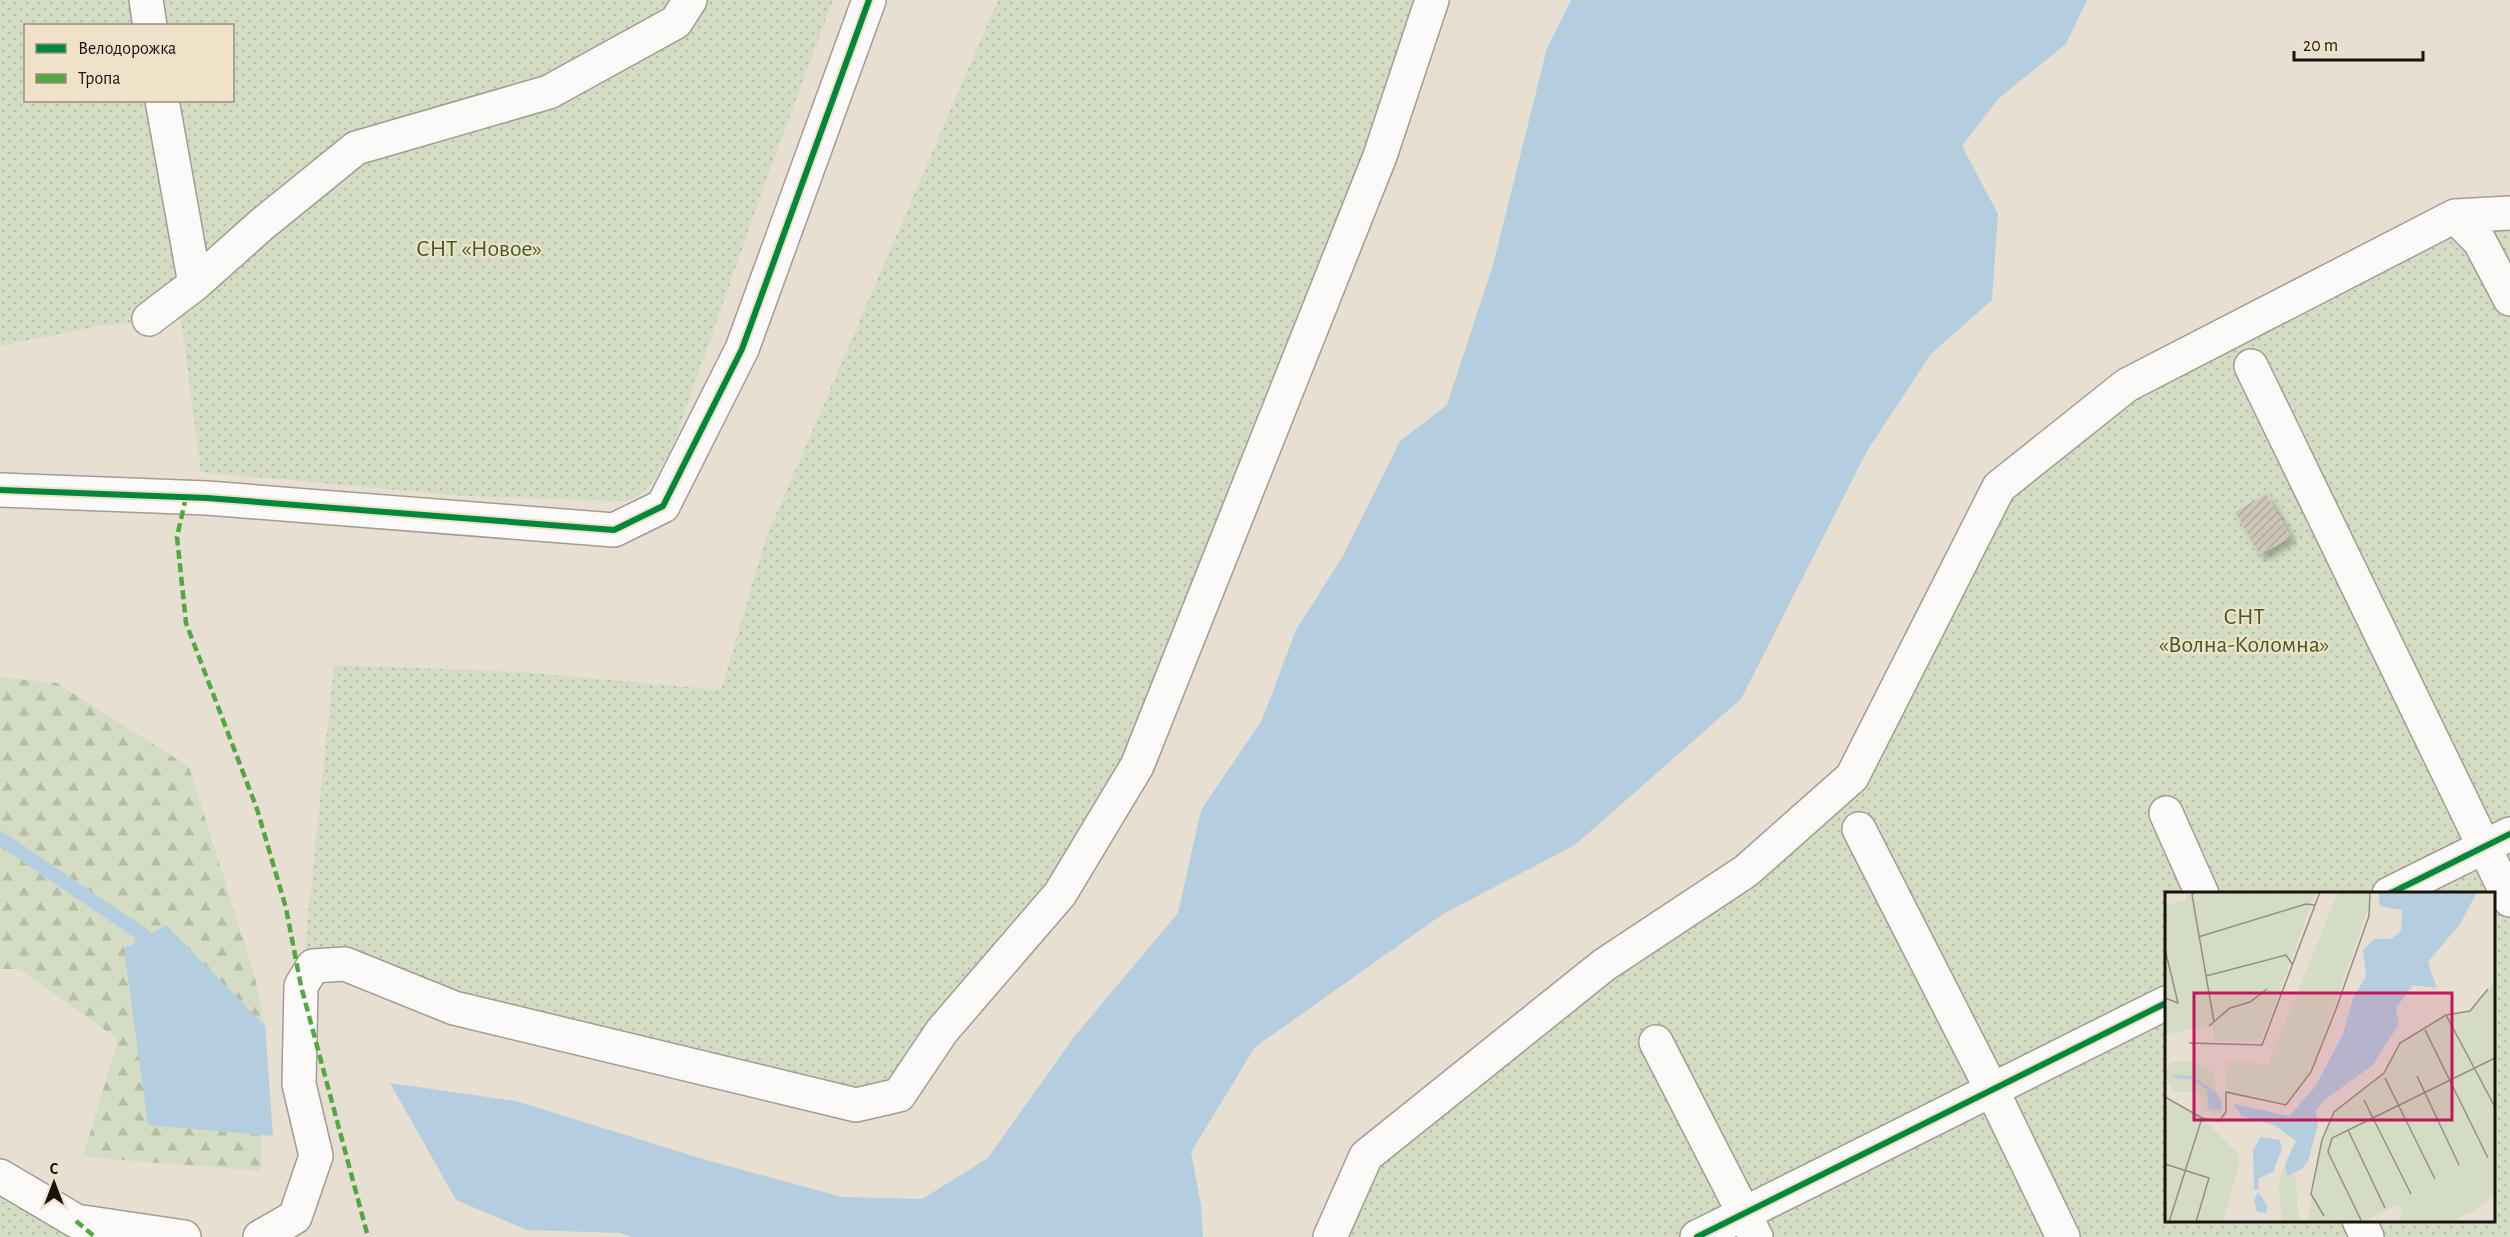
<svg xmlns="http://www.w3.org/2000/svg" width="2510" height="1237" font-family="'Alegreya Sans',sans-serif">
<defs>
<pattern id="grass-dots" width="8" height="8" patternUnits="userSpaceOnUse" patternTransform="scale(1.5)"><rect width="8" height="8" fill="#d4ddc3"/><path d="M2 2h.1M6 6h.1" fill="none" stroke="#b5bda6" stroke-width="1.8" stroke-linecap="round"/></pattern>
<pattern id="forest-firs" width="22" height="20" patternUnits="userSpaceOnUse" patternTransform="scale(1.5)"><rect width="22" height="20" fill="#d4ddc3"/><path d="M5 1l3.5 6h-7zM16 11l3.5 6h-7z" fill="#b5bda6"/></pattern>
<pattern id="building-hatch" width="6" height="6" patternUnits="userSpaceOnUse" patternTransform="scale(1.5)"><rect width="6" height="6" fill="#cdc6b8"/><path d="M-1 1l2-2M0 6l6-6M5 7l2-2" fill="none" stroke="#afa99d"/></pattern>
<filter id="shadow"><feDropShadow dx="5.5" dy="5.5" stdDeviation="3" flood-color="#0004"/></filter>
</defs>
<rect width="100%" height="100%" fill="#e7dfd2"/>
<path fill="url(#grass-dots)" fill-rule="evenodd" d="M0,0H833L764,186L675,440C663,464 653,493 626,501L465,496L201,472L181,319L98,326L0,346ZM26,26H232V100H26Z
M998,0H1432L1137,766L899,1095L856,1105L345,964L301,986L334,665L521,672L721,690L766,538Z
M2510,213V1237H1330L1366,1156L1852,777L1999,487L2127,385L2337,276ZM2166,894H2494V1220H2166Z
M0,1176L95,1237H0Z"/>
<path fill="url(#forest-firs)" d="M0,677L57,683L189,767L254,973L265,1026L261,1171L83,1157L118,1039L19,969H0Z"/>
<path fill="#b4cee0" d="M1571,0H2087L2066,44L1999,98L1962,146L1998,214L1992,300L1931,354L1867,451L1741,699L1575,845L1443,914L1255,1047L1191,1152L1201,1205L1203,1237H632L620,1233L527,1230L456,1200L390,1083L516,1101L706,1160L842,1197L922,1199L988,1158L1074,1037L1178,913L1201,810L1262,720L1296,630L1343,556L1400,441L1447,405L1493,265L1547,48Z
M166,925L265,1026L273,1136L148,1125L124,949Z"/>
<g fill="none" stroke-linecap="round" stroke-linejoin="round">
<path stroke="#b4cee0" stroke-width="14" d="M0,838L146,937"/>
</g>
<path fill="url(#building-hatch)" filter="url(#shadow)" d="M2266,494L2291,537L2260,555L2235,512Z"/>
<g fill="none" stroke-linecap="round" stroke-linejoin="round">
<defs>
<path id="minor" d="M146,0L150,26
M162,100L195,284
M2455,216L2480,242L2510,299
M149,319L195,284L260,226L356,148L549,92L676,22L690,0
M2251,366L2510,900
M0,490L207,498L614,530L663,506L742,349L869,0
M2166,813L2202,894
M1859,829L1992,1090L2063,1237
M2389,894L2510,834
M1656,1042L1756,1237
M0,1176L76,1221L184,1237
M2359,1220L2367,1237
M260,1237L295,1217L316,1156L299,1084L301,986L313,966L345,964L454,1008L856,1105L899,1095L942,1031L1060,894L1137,766L1380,156L1432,0
M1330,1237L1366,1156L1604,965L1746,871L1852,777L1999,487L2127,385L2455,216L2510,213
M1697,1237L2166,1003"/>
</defs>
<use href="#minor" stroke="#a29c92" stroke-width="36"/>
<use href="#minor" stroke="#fbfaf8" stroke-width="33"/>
<path stroke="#52a841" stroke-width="4.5" stroke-dasharray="9 4.5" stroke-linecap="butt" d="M186,497L177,537L186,623L257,809L286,908L301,986L368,1237
M76,1221L95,1237"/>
<defs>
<path id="cycleway" d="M0,490L207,498L614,530L663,506L742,349L869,0
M2389,894L2510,834
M1697,1237L2166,1003"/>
</defs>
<use href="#cycleway" stroke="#f0e1c9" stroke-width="10"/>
<use href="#cycleway" stroke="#00873e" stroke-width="6"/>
</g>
<g text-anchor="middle" stroke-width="4.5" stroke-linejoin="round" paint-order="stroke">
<g font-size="24" fill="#3e5d23" stroke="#f0e1c9">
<text x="479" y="256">СНТ «Новое»</text>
<text x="2244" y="624">СНТ<tspan x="2244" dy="28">«Волна-Коломна»</tspan></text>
</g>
</g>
<g transform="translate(2165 892)">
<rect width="330" height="330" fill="#e7dfd2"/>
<path d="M22,0H151L96,150L50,149L47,134L0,142V13L21,8ZM173,0H205L206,8L146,180L121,213L60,202L63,169L103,172ZM330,88V267L197,330H143L157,248L169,220L219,181L235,151L281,123L305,119ZM4,207L37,226L72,261L75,269L58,330H0V218Z" fill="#d4ddc3"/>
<path d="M16,169L35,171L48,180L56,221L37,220L41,208L31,200H9L0,184L6,170ZM330,267V302L309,319L285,330H235L237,319L233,312Z" fill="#d4ddc3"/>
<path d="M120,272L122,283L130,281L134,330H117L114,293Z" fill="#d4ddc3"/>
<path d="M213,0H312L295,32L263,70L272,96L248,93L231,116L234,132L208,173L158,209L151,219L153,233L143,269L137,277L122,284L120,272L131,249L109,233L76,224L69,212L124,224L150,195L178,142L188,106L201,84L198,58L209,47H226L236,39L237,18L215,14ZM46,196L56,206L57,218L44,217L42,198ZM96,245L115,248L117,257L108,280L94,286L93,298H89L88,258ZM93,300L102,313V321L92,320L89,308Z" fill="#b4cee0"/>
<path fill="none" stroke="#b4cee0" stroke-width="3" d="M8,184L27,186L44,197"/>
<path fill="none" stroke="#958e82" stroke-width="1.5" d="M30,0L27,3L49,130M33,45L141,12L150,13M0,57L13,111L0,106M41,84L121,63L128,73M281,123L330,215M44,134L65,116L85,110L102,97M260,138L323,266M24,151L97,153L155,0M252,184L294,273M220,186L270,287M0,205L37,226L54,229L61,220V200L121,213L146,180L171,117L204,24L205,0M199,208L246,302M183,238L220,316M0,272L44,286L31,330M159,324L146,302L157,248L169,220L219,181L235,151L281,123L305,119L323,97M196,328L163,260L167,246L330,166M4,330L37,226"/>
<path fill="#c2185b" fill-opacity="0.15" stroke="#c2185b" stroke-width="3" d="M29,101H287V228H29Z"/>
<rect width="330" height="330" fill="none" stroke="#19140b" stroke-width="3"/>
</g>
<rect x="24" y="24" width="210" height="78" fill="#f0e1c9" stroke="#9a8f7d" stroke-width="1.5"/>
<rect x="36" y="44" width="30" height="9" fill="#00873e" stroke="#9a8f7d" stroke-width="1.5"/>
<text x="78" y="54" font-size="18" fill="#19140b">Велодорожка</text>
<rect x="36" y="74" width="30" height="9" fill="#52a841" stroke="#9a8f7d" stroke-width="1.5"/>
<text x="78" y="84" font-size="18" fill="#19140b">Тропа</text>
<g transform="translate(54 1183)" stroke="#f0e1c9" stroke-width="4.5" paint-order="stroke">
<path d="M0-4.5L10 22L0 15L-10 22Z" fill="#19140b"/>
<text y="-9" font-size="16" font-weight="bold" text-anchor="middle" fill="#19140b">С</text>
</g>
<path d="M2294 51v9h129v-9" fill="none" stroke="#19140b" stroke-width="3"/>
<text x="2303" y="51" font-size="18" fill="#19140b" stroke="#f0e1c9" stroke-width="4.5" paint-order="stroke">20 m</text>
</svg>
